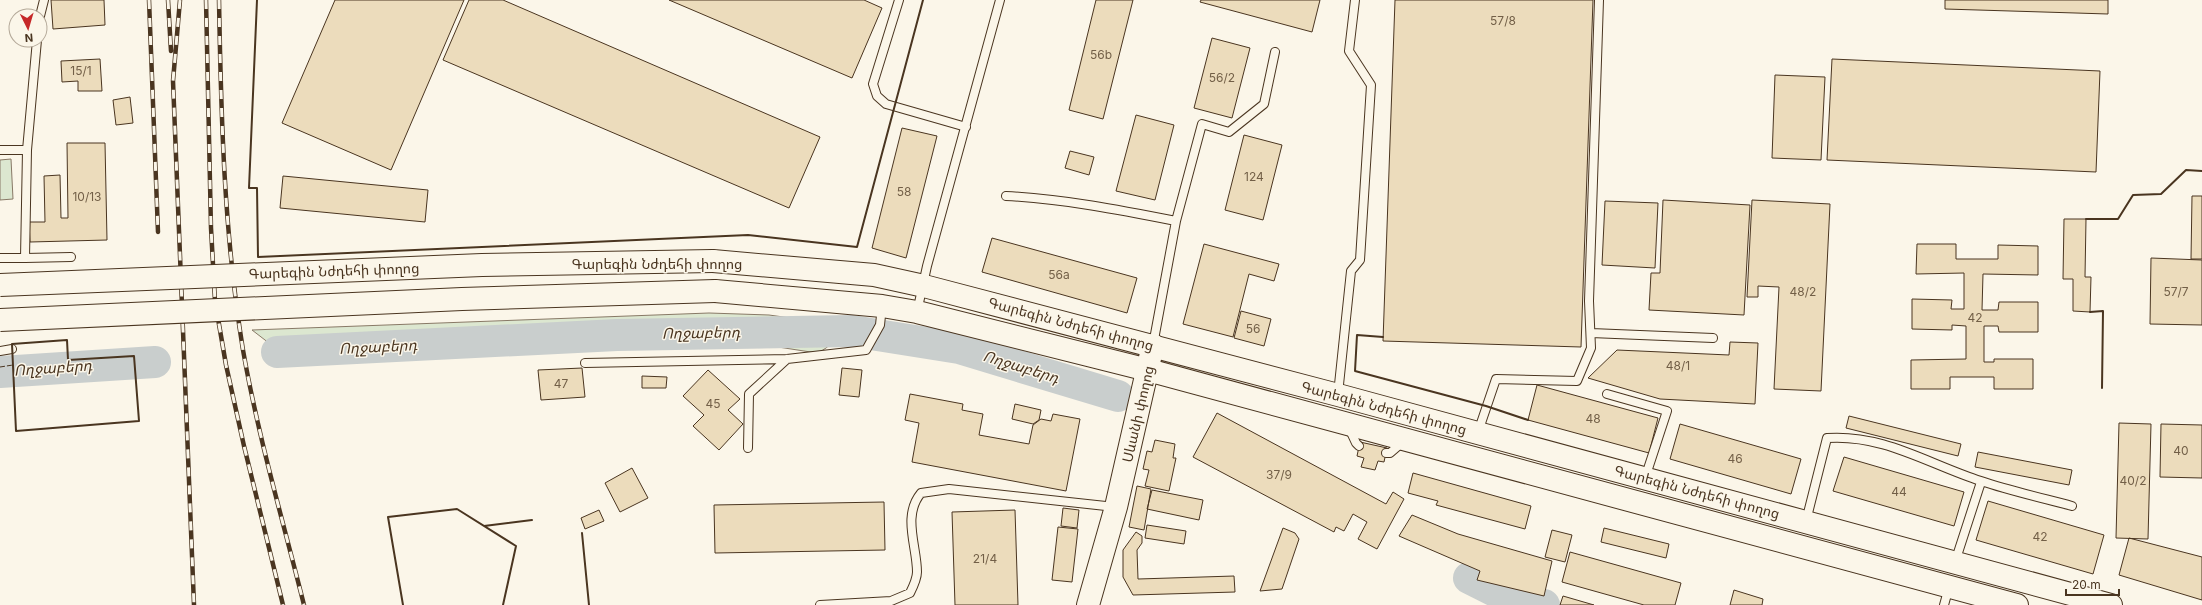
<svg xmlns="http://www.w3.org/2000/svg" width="2202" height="605" font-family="Inter,'Noto Sans Armenian',sans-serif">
<rect width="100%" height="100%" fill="#fbf6e9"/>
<path fill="#dce7d0" stroke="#887966" d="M11,159L13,199L0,200V160Z
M709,313L769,315L841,325C836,339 831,347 817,353L739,341L704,340L679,344L644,345L625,347L592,343L368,353L304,354L278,350L252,330Z"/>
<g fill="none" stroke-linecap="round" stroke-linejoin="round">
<path stroke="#c9cecd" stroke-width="32" d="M277,352L617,335L852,331L959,348L1118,396
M0,372L155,362
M1469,578L1501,594L1544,605"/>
</g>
<path fill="#ecdcbc" stroke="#4a3520" d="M51,0H104L105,25L53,29Z
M335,0H464L391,170L282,123Z
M469,0H503L820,137L789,208L443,60Z
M669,0H864L882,8L852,78Z
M1096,0H1133L1103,119L1069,110Z
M1201,0H1320L1312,32L1200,2Z
M1395,0H1593L1581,347L1383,341Z
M1945,0H2108V14L1945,9Z
M1212,38L1250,48L1232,118L1194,108Z
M100,59L102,91H78V81L62,82L61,61Z
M1832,59L2100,71L2096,172L1827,160Z
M1775,75L1825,77L1821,160L1772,158Z
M130,97L133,123L116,125L113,100Z
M1136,115L1174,125L1155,200L1116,191Z
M902,128L937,136L906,258L872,248Z
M1244,135L1282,145L1263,220L1225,210Z
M67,143H105L107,240L30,242L29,222H45L44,176L60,175L61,218H68Z
M1070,151L1094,157L1089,175L1065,168Z
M283,176L428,190L425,222L280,208Z
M2192,196H2202V259H2191Z
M1663,200L1750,205L1744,315L1649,310L1651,273H1660Z
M1752,200L1830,204L1821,391L1774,389L1779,287L1758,286V297H1747Z
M1605,201L1658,203L1655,268L1602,265Z
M2064,219H2086L2085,277H2091L2090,312L2073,311V279H2063Z
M992,238L1137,278L1127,313L982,272Z
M1204,244L1279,264L1274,281L1249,274L1233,337L1183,324Z
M1917,244H1956V259H1998V245L2038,246V275L1983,274L1982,310H1998L1999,302H2038V332H1999L1998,326H1984V362H1994V359H2033V389H1994V377H1950V389H1911V360L1966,359V326L1952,325V330L1912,329V299L1952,300L1951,309H1964V273L1916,274Z
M2151,258L2202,260V325L2150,324Z
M1241,311L1271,319L1264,346L1234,338Z
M1730,342L1758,343L1755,404L1660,399L1588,378L1617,350L1729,355Z
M582,368L585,397L541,400L538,370Z
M842,368L862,370L859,397L839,395Z
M708,370L740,399L728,410L743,424L719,450L693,426L704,415L683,396Z
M642,376L667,377L666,388H642Z
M1537,385L1658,418L1649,453L1528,420Z
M910,394L963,404L962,410L983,414L979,435L1029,444L1033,425L1041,419L1051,421L1053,414L1080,419L1066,491L912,462L919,423L905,420Z
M1015,404L1041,410L1039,420L1033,424L1012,419Z
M1217,413L1386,504L1393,492L1404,499L1377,549L1358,539L1367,522L1353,514L1344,531L1336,527L1334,532L1193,457Z
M1849,416L1961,444L1958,456L1846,428Z
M2119,423L2151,424L2148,539L2116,538Z
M1680,424L1801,459L1791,494L1670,459Z
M2161,424L2202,425V478L2160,477Z
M1155,440L1175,444L1173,458H1176L1169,491L1145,486L1149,470L1143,469L1147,451L1152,452Z
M1360,442L1387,448L1384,462L1378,461L1375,470L1361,467L1364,458L1357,456Z
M1978,452L2072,470L2069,485L1975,467Z
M1844,457L1964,492L1954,526L1833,491Z
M632,468L648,498L620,512L605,483Z
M1413,473L1531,506L1525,529L1436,505L1438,501L1408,493Z
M1137,486L1151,489L1144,530L1129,527Z
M1152,490L1203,500L1199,520L1147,509Z
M1988,501L2104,535L2093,574L1976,540Z
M884,502L885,550L715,553L714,505Z
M1063,508L1079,510L1077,528L1061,526Z
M599,510L604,521L585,529L581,518Z
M1015,510L1018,605H955L952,512Z
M1412,515L1458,534L1552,561L1544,596L1477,580L1480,571L1399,536Z
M1147,525L1186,531L1184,544L1145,538Z
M1058,527L1078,529L1072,582L1052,580Z
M1283,528L1295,533L1299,539L1282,589L1260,591Z
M1604,528L1669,544L1666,558L1601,542Z
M1552,530L1572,535L1565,562L1545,557Z
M1136,532L1142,536V543L1137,550L1138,579L1234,576L1235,592L1133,595L1123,577V550Z
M2129,538L2202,557V600L2119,575Z
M1570,552L1681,583L1675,605H1644L1562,582Z
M1734,590L1763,599L1762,605H1730Z
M1563,596L1594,605H1560Z"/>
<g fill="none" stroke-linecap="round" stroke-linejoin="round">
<defs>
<path id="lane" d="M899,0L873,84L877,96L886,104L966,127
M40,16L44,0
M0,150H27
M1006,196C1064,199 1120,210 1176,221
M0,258H25L27,150L37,40
M25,258L71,257
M917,312L927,266L1000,0
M1591,333L1713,338
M1153,345L1176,221L1202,124L1229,132L1264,104L1275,52
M0,351L12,349
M585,363L787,359L866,350L880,325L882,306
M1338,394L1351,271L1360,260L1371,85L1349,51L1355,0
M1607,394L1667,411L1645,478
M1349,428L1356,443L1359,446
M1478,432L1496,379L1577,381L1591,348L1589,301L1599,0
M748,448L749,394L787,359
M1386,453H1390L1404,441
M1806,521L1827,438C1884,434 1928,464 1981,481C2011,491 2042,498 2072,506
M1955,562L1981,482
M820,605L891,601L910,593C913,587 917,579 917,572C917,546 902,516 921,493L949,489L1115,507
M1944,605L1949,587"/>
<path id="secondary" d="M1088,605L1116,507L1153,345"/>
<path id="primary" d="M713,261L874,275L924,286L1338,395L2111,605
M715,291L882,306L917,312L1148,370L2017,605"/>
</defs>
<use href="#lane" stroke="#4a3520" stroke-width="10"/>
<use href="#secondary" stroke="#4a3520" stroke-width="24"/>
<use href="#primary" stroke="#4a3520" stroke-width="24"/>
<use href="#lane" stroke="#fbf6e9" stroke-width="8"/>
<use href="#secondary" stroke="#fbf6e9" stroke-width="22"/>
<use href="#primary" stroke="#fbf6e9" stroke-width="22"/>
<defs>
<path id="rail" d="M149,0L158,232
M168,0L171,51
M180,0L173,81L194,605
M206,0L211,228L215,301L226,365L244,446L283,605
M219,0C221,117 224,234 243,350C258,436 283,521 304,605"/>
</defs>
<use href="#rail" stroke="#4a3520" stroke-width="4.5"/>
<use href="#rail" stroke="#fbf6e9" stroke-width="3" stroke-dasharray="9" stroke-linecap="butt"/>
<defs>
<path id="primary-bridge" d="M0,285L482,265L713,261
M0,320L462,299L715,291"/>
</defs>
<use href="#primary-bridge" stroke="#4a3520" stroke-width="24" stroke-linecap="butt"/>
<use href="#primary-bridge" stroke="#fbf6e9" stroke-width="22"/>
<path stroke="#4a3520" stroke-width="1" stroke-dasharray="5 2" stroke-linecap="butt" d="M0,367L13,365"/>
<path stroke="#4a3520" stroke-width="2" d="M257,0L249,188H257L258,257L748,235L857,247L923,0
M2086,219H2118L2133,195L2161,194L2186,170L2202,171
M2090,312L2103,311L2102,388
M1383,337L1357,335L1355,371L1486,406L1528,420
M67,340L68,360L134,356L139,421L16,431L12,344Z
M484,526L532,520
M582,533L589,605
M403,605L388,517L457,509L516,546L503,605"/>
</g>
<g text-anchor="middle" stroke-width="3" stroke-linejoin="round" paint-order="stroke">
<g font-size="12" fill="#725f47">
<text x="1503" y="25">57/8</text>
<text x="1101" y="59">56b</text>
<text x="81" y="75">15/1</text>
<text x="1222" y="82">56/2</text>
<text x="1254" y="181">124</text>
<text x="904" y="196">58</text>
<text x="87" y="201">10/13</text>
<text x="1059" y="279">56a</text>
<text x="1803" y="296">48/2</text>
<text x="2176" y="296">57/7</text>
<text x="1975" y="322">42</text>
<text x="1253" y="333">56</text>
<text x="1678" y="370">48/1</text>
<text x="561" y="388">47</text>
<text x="713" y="408">45</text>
<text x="1593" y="423">48</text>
<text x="2181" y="455">40</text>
<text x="1735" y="463">46</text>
<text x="1279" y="479">37/9</text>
<text x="2133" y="485">40/2</text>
<text x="1899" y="496">44</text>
<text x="2040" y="541">42</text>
<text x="985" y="563">21/4</text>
</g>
<g font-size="14" fill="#4a3520" stroke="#fbf6e9">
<text x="657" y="269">Գարեգին Նժդեհի փողոց</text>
<text transform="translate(334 271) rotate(-2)" y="5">Գարեգին Նժդեհի փողոց</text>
<text transform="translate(1071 324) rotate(15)" y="5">Գարեգին Նժդեհի փողոց</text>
<text transform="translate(1384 408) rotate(15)" y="5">Գարեգին Նժդեհի փողոց</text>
<text transform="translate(1138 414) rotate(-77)" y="5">Սևանի փողոց</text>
<text transform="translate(1697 492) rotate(15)" y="5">Գարեգին Նժդեհի փողոց</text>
</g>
<g font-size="15" font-style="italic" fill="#4a3520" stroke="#fbf6e9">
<text transform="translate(701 333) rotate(-1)" y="5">Ողջաբերդ</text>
<text transform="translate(378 347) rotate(-3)" y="5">Ողջաբերդ</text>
<text transform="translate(1021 367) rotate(17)" y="5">Ողջաբերդ</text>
<text transform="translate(53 368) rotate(-4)" y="5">Ողջաբերդ</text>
</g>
</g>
<g transform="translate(28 28) rotate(175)"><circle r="19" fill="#fbf6e9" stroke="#b4a999"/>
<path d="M0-3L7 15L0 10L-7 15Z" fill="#c62828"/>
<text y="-6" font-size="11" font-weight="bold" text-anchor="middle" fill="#4a3520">N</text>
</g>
<path d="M2066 589v6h53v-6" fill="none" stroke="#4a3520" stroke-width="2"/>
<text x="2072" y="589" font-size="12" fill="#4a3520" stroke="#fbf6e9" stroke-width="3" paint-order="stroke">20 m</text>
</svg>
